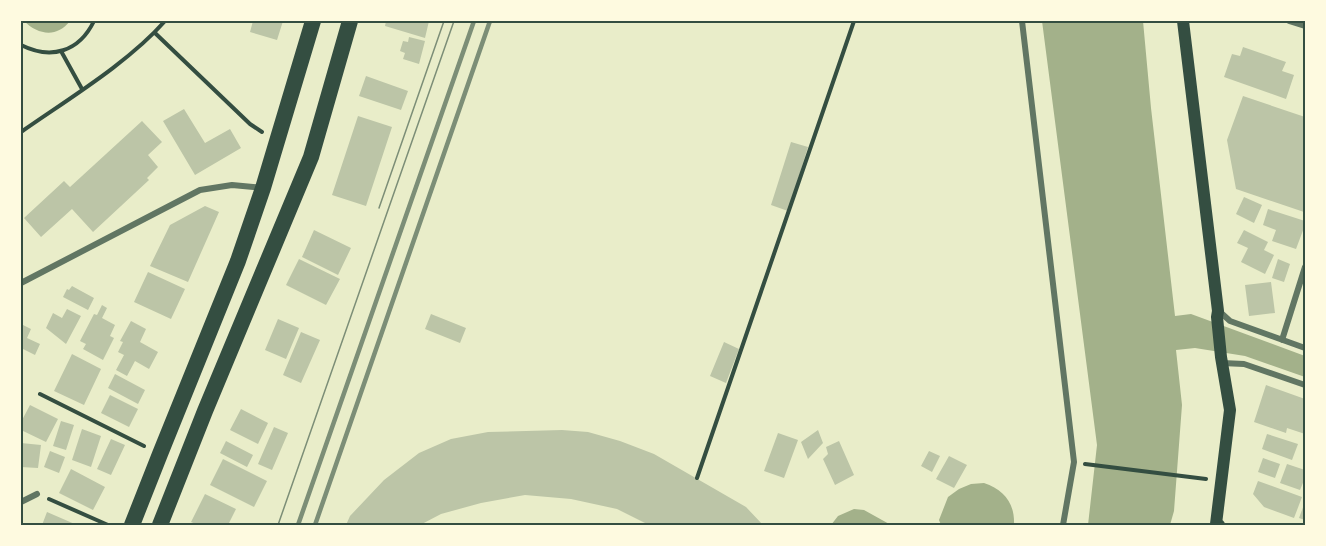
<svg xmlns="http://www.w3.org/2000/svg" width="1326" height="546" font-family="'Golos Text',sans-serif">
<rect width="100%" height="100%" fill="#e9edc9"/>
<path fill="#a3b18a" d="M24,21H70C57,38 38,35 24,21Z
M1042,21H1143L1151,108L1175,316L1191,314L1305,356V377L1245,356L1195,348L1176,350L1182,405L1174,511L1170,525H1088L1097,445Z
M984,483C1004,490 1015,503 1014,525H941L939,520L948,497L959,489L971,484Z
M854,509L864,510L891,525H831L838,516Z"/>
<path fill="#bcc5a7" d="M253,21H283L277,40L250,32Z
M386,21H429L425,38L385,26Z
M409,37L425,41L419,64L403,59L405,53L400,51L403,41L408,42Z
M1243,47L1286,62L1282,71L1294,75L1286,99L1224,77L1232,54L1240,56Z
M366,76L408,91L401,110L359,96Z
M1243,96L1305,117V208L1304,212L1236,189L1227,140Z
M184,109L205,143L230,129L241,148L195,175L163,121Z
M358,116L392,127L366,206L332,195Z
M142,121L162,142L148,155L158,167L147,178L149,180L93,232L72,209L41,237L24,218L64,181L70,187Z
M791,142L808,147L788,211L771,205Z
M1244,197L1262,205L1254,223L1236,214Z
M205,206L219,212L188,282L150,266L170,225Z
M1268,209L1305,221V225L1296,249L1272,241L1276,230L1263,225Z
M314,230L351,248L338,275L302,257Z
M1244,230L1268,242L1264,250L1274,255L1265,274L1241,262L1248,248L1237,243Z
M299,259L340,279L326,305L286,285Z
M1278,259L1290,264L1284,282L1272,278Z
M148,272L185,289L171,319L134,302Z
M1271,282L1275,313L1249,316L1245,285Z
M72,286L94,298L88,310L63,297L67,289L69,290Z
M102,305L107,308L102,318L115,325L110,336L114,338L103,360L83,349L86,344L80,341L94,314L97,315Z
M67,309L81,316L66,344L46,328L53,313L62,318Z
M431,314L466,328L460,343L425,329Z
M278,319L299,328L286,359L265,350Z
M131,321L146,329L140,342L158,352L149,369L135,361L127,376L116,370L124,355L118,352L123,342L120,341Z
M21,324L31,329L27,338L40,344L35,355L21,348Z
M301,332L320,340L301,383L283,375Z
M724,342L739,349L726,383L710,376Z
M72,354L101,369L84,405L54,391Z
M115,374L145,390L138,404L108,388Z
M1266,385L1305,399V434L1287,428L1286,433L1254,422Z
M110,395L138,409L129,427L101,413Z
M30,405L58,419L46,442L21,430V422Z
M241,409L268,423L258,444L230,430Z
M61,421L74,425L66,450L53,446Z
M274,427L288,433L272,470L258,464Z
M82,429L101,436L91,467L72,460Z
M562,430L588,432L620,441L654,454L746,507L763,525H649L617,509L571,499L525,495L481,503L441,514L420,525H346L350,516L384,480L419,453L451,439L488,432Z
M818,430L823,443L808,459L801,442Z
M778,433L798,440L784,478L764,471Z
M1267,434L1298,444L1292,460L1262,449Z
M111,439L125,445L111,475L97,469Z
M226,441L253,455L247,467L220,453Z
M839,441L854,475L835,485L823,459L828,454L826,447Z
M21,443L41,445L38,468L21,467Z
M50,451L65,457L59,473L44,467Z
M929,451L940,456L932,472L921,466Z
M949,456L967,465L954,488L936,479Z
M1263,458L1280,464L1275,478L1258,472Z
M223,459L267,481L254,507L210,485Z
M1287,464L1305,470V478L1300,490L1280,483Z
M71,469L105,487L93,510L59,493Z
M1258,481L1302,497L1294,518L1264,507L1253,494Z
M205,494L236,509L228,525H198L191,522Z
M1305,502V520L1299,518Z
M47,512L77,525H42Z"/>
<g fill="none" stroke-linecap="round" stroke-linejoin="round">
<path stroke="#344e41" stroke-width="4" d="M155,33L250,124L262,132
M21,45C51,60 79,52 94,21
M61,51L82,89
M21,132C68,99 128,63 165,21
M40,394L144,446
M1085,464L1206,479
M697,478L854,21
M49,499L108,525"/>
<path stroke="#617663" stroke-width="6" d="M1022,21L1074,462L1063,525
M1289,21L1305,26
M21,283L200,190L232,185L263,188
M1219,311L1230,321L1305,348
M1282,340L1305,267
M1222,363L1244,364L1305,385
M21,502L37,494"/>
<path stroke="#344e41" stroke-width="12" d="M1183,21L1218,311L1217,317L1221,357L1230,410L1216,524L1219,525"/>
<path stroke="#344e41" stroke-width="16" d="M132,525L160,454L238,261L263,188L313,21
M160,525L205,411L311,157L350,21"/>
<path stroke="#7c8e77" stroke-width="1.5" d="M379,208L444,21
M278,525L454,21"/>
<path stroke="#7c8e77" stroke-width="4.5" d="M298,525L474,21
M315,525L490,21"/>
</g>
<rect width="1326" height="546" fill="none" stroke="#fefae0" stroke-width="45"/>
<rect x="22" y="22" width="1282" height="502" fill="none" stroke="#344e41" stroke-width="2"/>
</svg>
